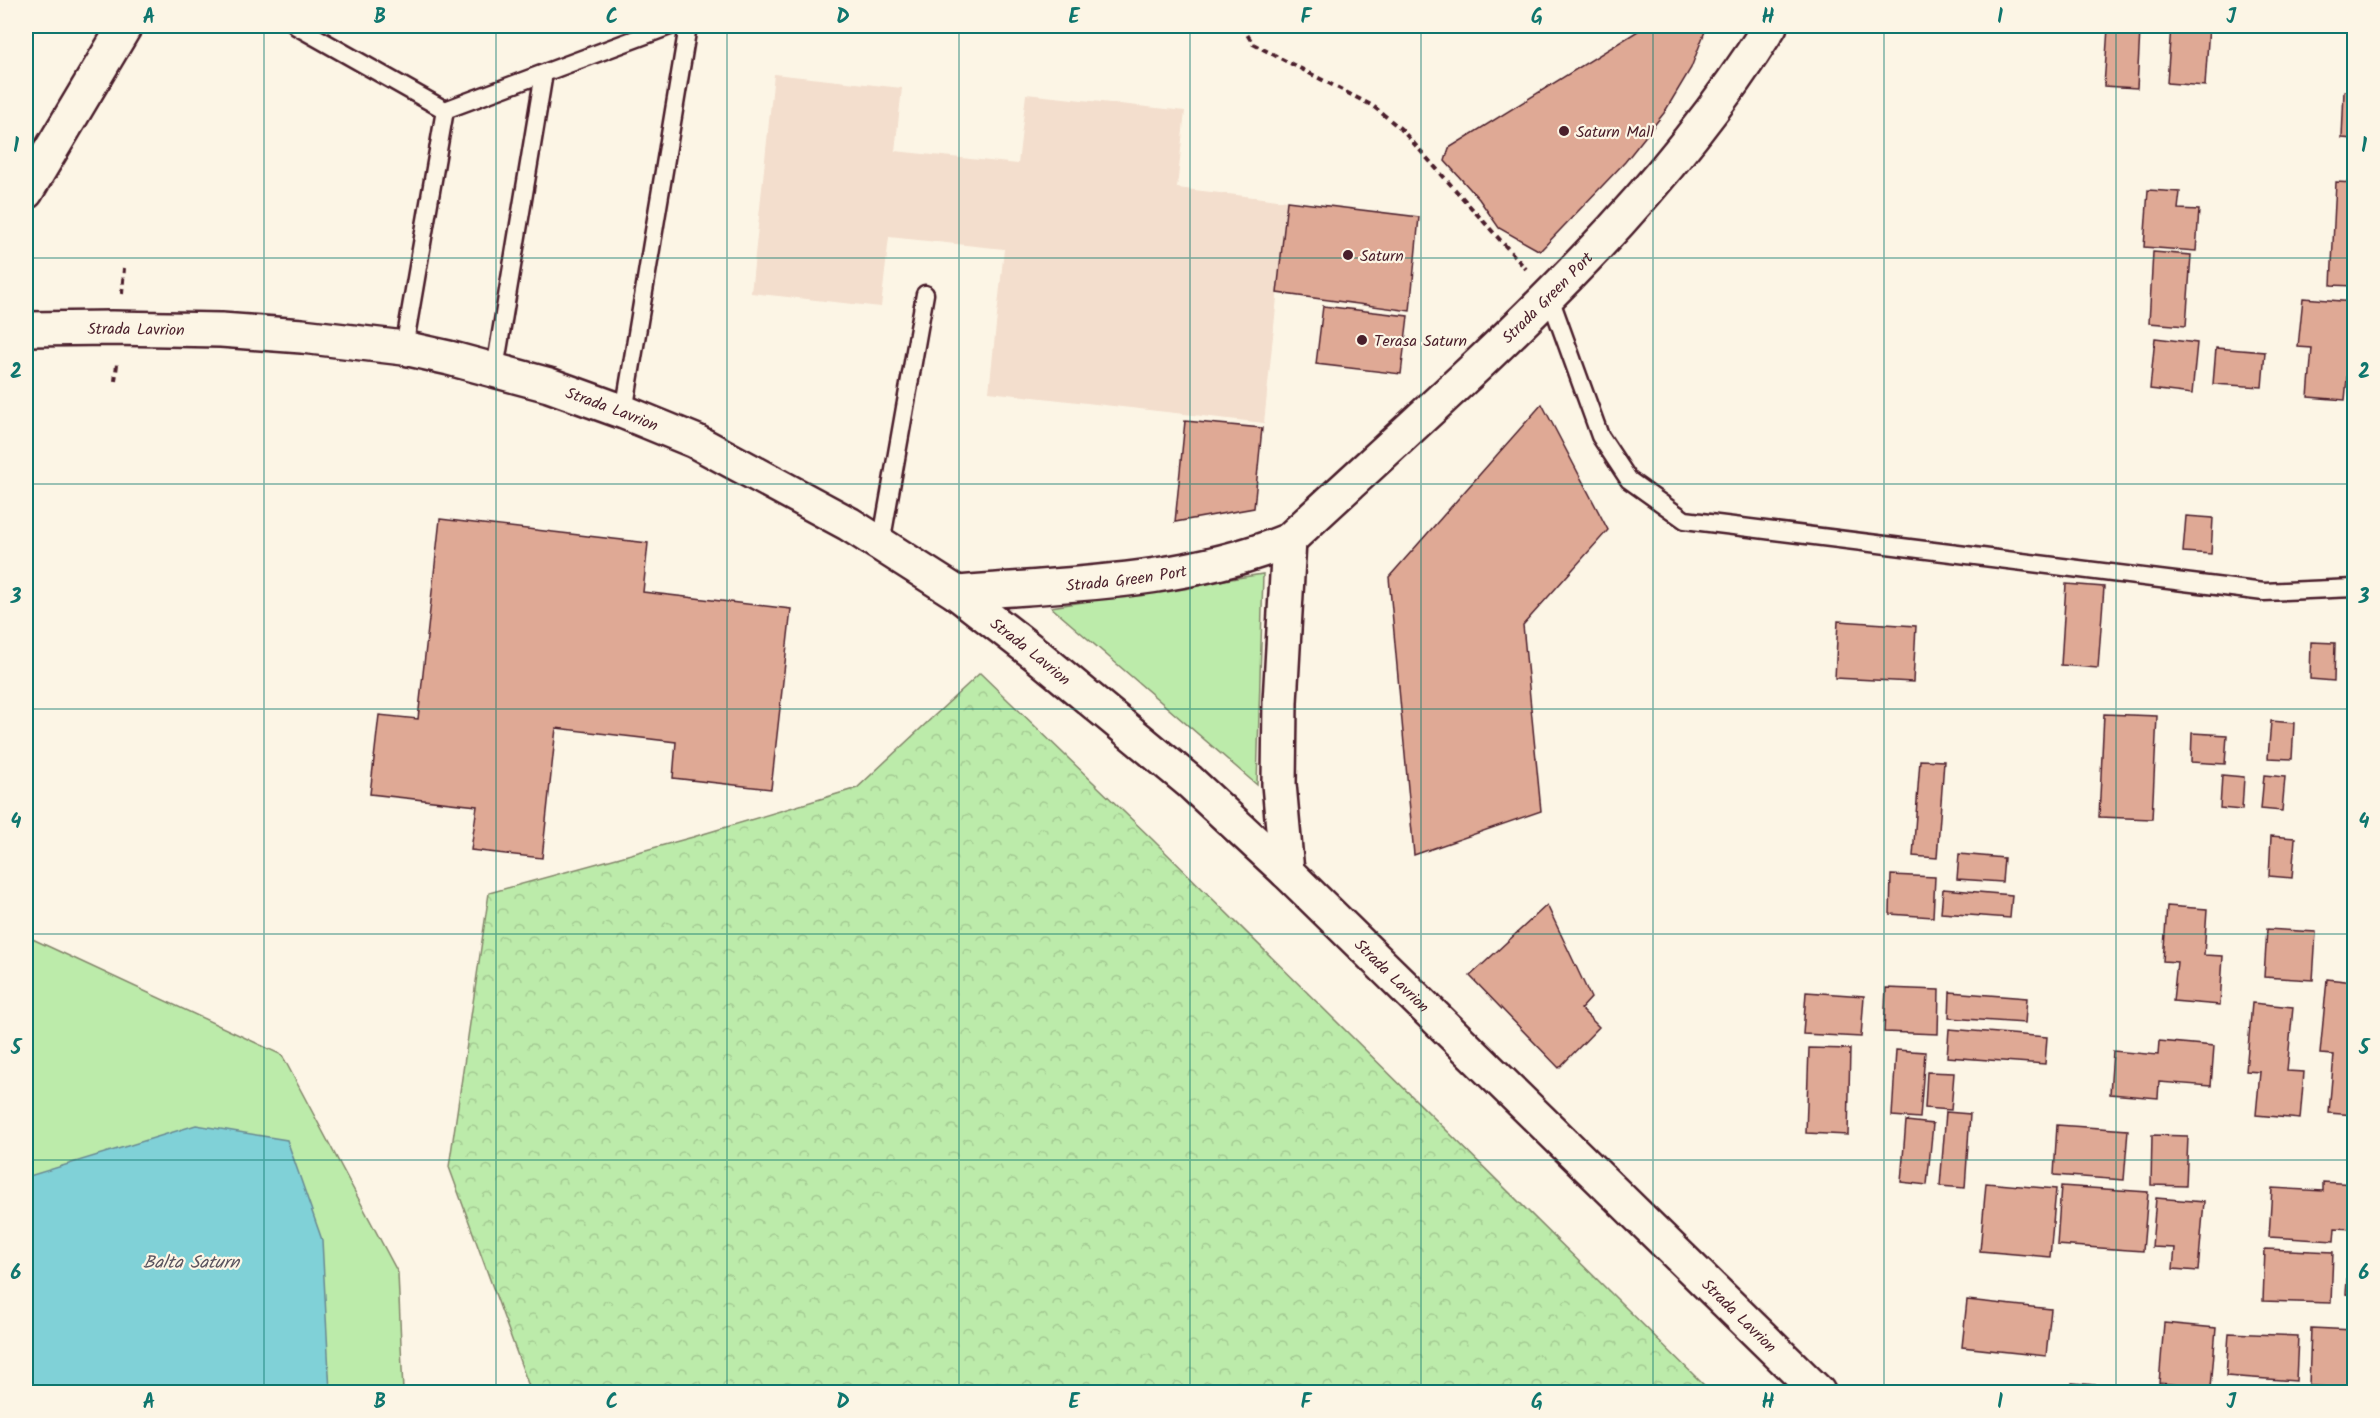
<svg xmlns="http://www.w3.org/2000/svg" width="2380" height="1418" font-family="Kalam,sans-serif">
<defs>
<pattern id="forest-crowns" width="20" height="18" patternUnits="userSpaceOnUse" patternTransform="scale(1.5)"><rect width="20" height="18" fill="#bcebaa"/><path d="M2 6a3 3 0 1 1 6 0M12 15a3 3 0 1 1 6 0" fill="none" stroke="#a3c992"/></pattern>
</defs>
<rect width="100%" height="100%" fill="#fcf5e5"/>
<filter id="ink" filterUnits="userSpaceOnUse"><feTurbulence type="fractalNoise" baseFrequency=".0167" numOctaves="2"/><feDisplacementMap in="SourceGraphic" scale="12" xChannelSelector="R" yChannelSelector="G"/><feConvolveMatrix kernelMatrix="1 2 1 2 8 2 1 2 1" color-interpolation-filters="sRGB"/></filter>
<g filter="url(#ink)">
<path fill="#f3decd" d="M774,74L902,88L895,151L1018,164L1026,94L1185,111L1177,188L1287,201L1264,423L989,392L1004,249L889,237L881,307L751,293Z"/>
<path fill="#bcebaa" stroke="#83856a" stroke-width="1.5" d="M1263,574L1257,785L1051,607Z
M26,936L282,1055L398,1273L403,1392H26Z"/>
<path fill="url(#forest-crowns)" stroke="#83856a" stroke-width="1.5" d="M980,673L1152,839L1711,1392H531L449,1167L489,893L693,837L857,788Z"/>
<path fill="#80d1d7" stroke="#6a8a92" stroke-width="1.5" d="M196,1125L287,1140L322,1240L330,1392H26V1177Z"/>
<path fill="#dfa995" stroke="#4a1f2b" stroke-width="1.5" d="M1646,26H1707L1691,68L1664,113L1625,162L1540,251L1499,228L1479,199L1445,161L1449,148Z
M2171,26H2209L2205,86L2167,83Z
M2108,28L2140,30L2137,88L2104,86Z
M2344,91H2354V139L2342,138Z
M2336,182L2354,183V286L2331,285Z
M2148,190L2180,192L2178,209L2199,210L2196,251L2144,247Z
M1287,201L1419,217L1410,311L1277,293Z
M2153,252L2191,255L2186,326L2149,323Z
M2303,298L2354,302L2345,400L2308,397L2312,348L2298,347Z
M1323,306L1408,316L1401,374L1316,364Z
M2155,338L2197,343L2192,394L2150,389Z
M2216,348L2265,352L2262,387L2213,384Z
M1542,404L1608,530L1523,625L1541,811L1414,855L1389,577Z
M1185,421L1262,428L1254,508L1175,522Z
M2186,516L2213,518L2211,554L2183,552Z
M440,519L648,543L643,592L791,609L771,789L673,778L676,742L556,728L542,858L471,850L477,806L370,794L379,715L418,719Z
M2066,584L2104,587L2098,668L2061,665Z
M1838,621L1916,626L1913,682L1835,678Z
M2311,642L2335,643L2334,681L2310,679Z
M2104,714L2157,716L2152,819L2099,817Z
M2271,721L2294,723L2292,759L2268,758Z
M2192,733L2227,735L2225,764L2191,762Z
M1920,760L1944,761L1937,858L1913,856Z
M2351,765H2354V791H2349Z
M2222,775L2244,777L2242,810L2220,808Z
M2264,775L2285,777L2282,811L2261,809Z
M2351,808L2354,809V835H2350Z
M2271,836L2295,838L2292,878L2269,876Z
M1959,854L2004,858L2002,882L1957,879Z
M1891,875L1935,877L1933,917L1890,914Z
M1943,889L2012,895L2010,918L1941,913Z
M1547,905L1591,998L1581,1009L1599,1027L1559,1068L1470,976Z
M2167,906L2207,909L2204,955L2223,956L2220,1005L2173,1001L2177,962L2163,961Z
M2267,929L2316,932L2313,980L2264,977Z
M2327,979L2354,982V1115L2329,1113L2334,1055L2320,1054Z
M1886,988L1939,990L1938,1034L1884,1032Z
M1806,992L1864,996L1861,1037L1803,1034Z
M1950,992L2027,998L2025,1023L1949,1018Z
M2252,1003L2293,1007L2287,1071L2304,1072L2300,1119L2256,1115L2260,1072L2246,1071Z
M1949,1029L2047,1037L2045,1064L1947,1057Z
M2159,1041L2214,1046L2211,1086L2159,1082L2158,1098L2110,1094L2113,1051L2158,1055Z
M1809,1048L1850,1049L1848,1135L1806,1133Z
M1896,1050L1925,1052L1920,1118L1892,1116Z
M1927,1072L1954,1073L1951,1110L1925,1108Z
M1946,1112L1970,1114L1965,1188L1940,1186Z
M1906,1121L1933,1124L1927,1185L1901,1182Z
M2057,1125L2128,1130L2124,1180L2054,1175Z
M2152,1135L2188,1136L2186,1186L2151,1185Z
M2323,1182L2354,1184V1229L2335,1228L2334,1241L2269,1237L2272,1188L2323,1191Z
M1986,1183L2056,1189L2050,1257L1980,1251Z
M2061,1186L2148,1192L2143,1251L2057,1245Z
M2156,1198L2204,1202L2198,1271L2173,1269L2175,1248L2152,1247Z
M2265,1249L2333,1252L2331,1303L2263,1301Z
M2349,1253H2354V1295L2346,1294Z
M1967,1300L2051,1309L2046,1356L1962,1347Z
M2164,1323L2216,1328L2211,1388L2159,1383Z
M2311,1328L2354,1330V1388L2309,1386Z
M2229,1333L2298,1336L2296,1381L2226,1376Z
M2072,1383L2117,1387V1392H2071Z"/>
<g fill="none" stroke-linecap="round" stroke-linejoin="round">
<defs>
<path id="lane" d="M296,26L445,110L670,26
M1549,295L1600,436L1629,480L1685,520L2264,592L2354,588
M404,348L445,110
M495,369L544,73
M624,412L688,26
M881,544L925,294"/>
<path id="street" d="M26,192L125,26"/>
<g id="secondary">
<path id="s1" d="M957,593C1068,584 1185,583 1289,540C1460,380 1645,226 1770,26"/>
<path d="M1287,872L1279,784L1280,702L1289,540"/>
</g>
<g id="primary">
<path id="s2" d="M26,329L112,328L221,330L302,336L404,348L449,358L549,385L624,412L695,441L849,524L957,593L1038,656L1189,781L1287,872L1818,1392"/>
</g>
</defs>
<use href="#lane" stroke="#4a1f2b" stroke-width="21"/>
<use href="#street" stroke="#4a1f2b" stroke-width="38"/>
<use href="#secondary" stroke="#4a1f2b" stroke-width="38"/>
<use href="#primary" stroke="#4a1f2b" stroke-width="38"/>
<path stroke="#4a1f2b" stroke-width="4" stroke-dasharray="6 4.5" stroke-linecap="butt" d="M1242,26L1253,44L1373,106L1401,129L1526,269
M122,294L124,268
M115,381L117,364"/>
<use href="#lane" stroke="#fcf5e5" stroke-width="16"/>
<use href="#street" stroke="#fcf5e5" stroke-width="33"/>
<use href="#secondary" stroke="#fcf5e5" stroke-width="33"/>
<use href="#primary" stroke="#fcf5e5" stroke-width="33"/>
</g>
</g>
<path fill="none" stroke="#0f766e" stroke-width="1.5" stroke-opacity="0.55" d="M264,26V1392M496,26V1392M727,26V1392M959,26V1392M1190,26V1392M1421,26V1392M1653,26V1392M1884,26V1392M2116,26V1392M26,258H2354M26,484H2354M26,709H2354M26,934H2354M26,1160H2354"/>
<g fill="#4a1f2b" stroke="#fcf5e5" stroke-width="2">
<circle cx="1564" cy="131" r="6"/>
<circle cx="1348" cy="255" r="6"/>
<circle cx="1362" cy="340" r="6"/>
</g>
<g text-anchor="middle" stroke-width="4.5" stroke-linejoin="round" paint-order="stroke">
<g font-size="16" fill="#4a1f2b" stroke="#fcf5e5" text-anchor="start">
<text x="1576" y="137">Saturn Mall</text>
<text x="1360" y="261">Saturn</text>
<text x="1374" y="346">Terasa Saturn</text>
</g>
<g font-size="16" fill="#4a1f2b" stroke="#fcf5e5">
<text dy="6" stroke="none"><textPath href="#s1" startOffset="692">Strada Green Port</textPath></text>
<text dy="6" stroke="none"><textPath href="#s2" startOffset="110">Strada Lavrion</textPath></text>
<text dy="6" stroke="none"><textPath href="#s2" startOffset="596">Strada Lavrion</textPath></text>
<text dy="6" stroke="none"><textPath href="#s1" startOffset="170">Strada Green Port</textPath></text>
<text dy="6" stroke="none"><textPath href="#s2" startOffset="1082">Strada Lavrion</textPath></text>
<text dy="6" stroke="none"><textPath href="#s2" startOffset="1568">Strada Lavrion</textPath></text>
<text dy="6" stroke="none"><textPath href="#s2" startOffset="2054">Strada Lavrion</textPath></text>
</g>
<g font-size="18" font-style="italic" fill="#5a545f" stroke="#fcf5e5">
<text x="191" y="1268">Balta Saturn</text>
</g>
</g>
<rect width="2380" height="1418" fill="none" stroke="#fcf5e5" stroke-width="66"/>
<rect x="33" y="33" width="2314" height="1352" fill="none" stroke="#0f766e" stroke-width="2"/>
<g font-size="20" text-anchor="middle" font-weight="bold" fill="#0f766e">
<text x="149" y="23">A</text>
<text x="380" y="23">B</text>
<text x="612" y="23">C</text>
<text x="843" y="23">D</text>
<text x="1074" y="23">E</text>
<text x="1306" y="23">F</text>
<text x="1537" y="23">G</text>
<text x="1768" y="23">H</text>
<text x="2000" y="23">I</text>
<text x="2231" y="23">J</text>
<text x="16" y="152">1</text>
<text x="2364" y="152">1</text>
<text x="16" y="378">2</text>
<text x="2364" y="378">2</text>
<text x="16" y="603">3</text>
<text x="2364" y="603">3</text>
<text x="16" y="828">4</text>
<text x="2364" y="828">4</text>
<text x="16" y="1054">5</text>
<text x="2364" y="1054">5</text>
<text x="16" y="1279">6</text>
<text x="2364" y="1279">6</text>
<text x="149" y="1408">A</text>
<text x="380" y="1408">B</text>
<text x="612" y="1408">C</text>
<text x="843" y="1408">D</text>
<text x="1074" y="1408">E</text>
<text x="1306" y="1408">F</text>
<text x="1537" y="1408">G</text>
<text x="1768" y="1408">H</text>
<text x="2000" y="1408">I</text>
<text x="2231" y="1408">J</text>
</g>
</svg>
